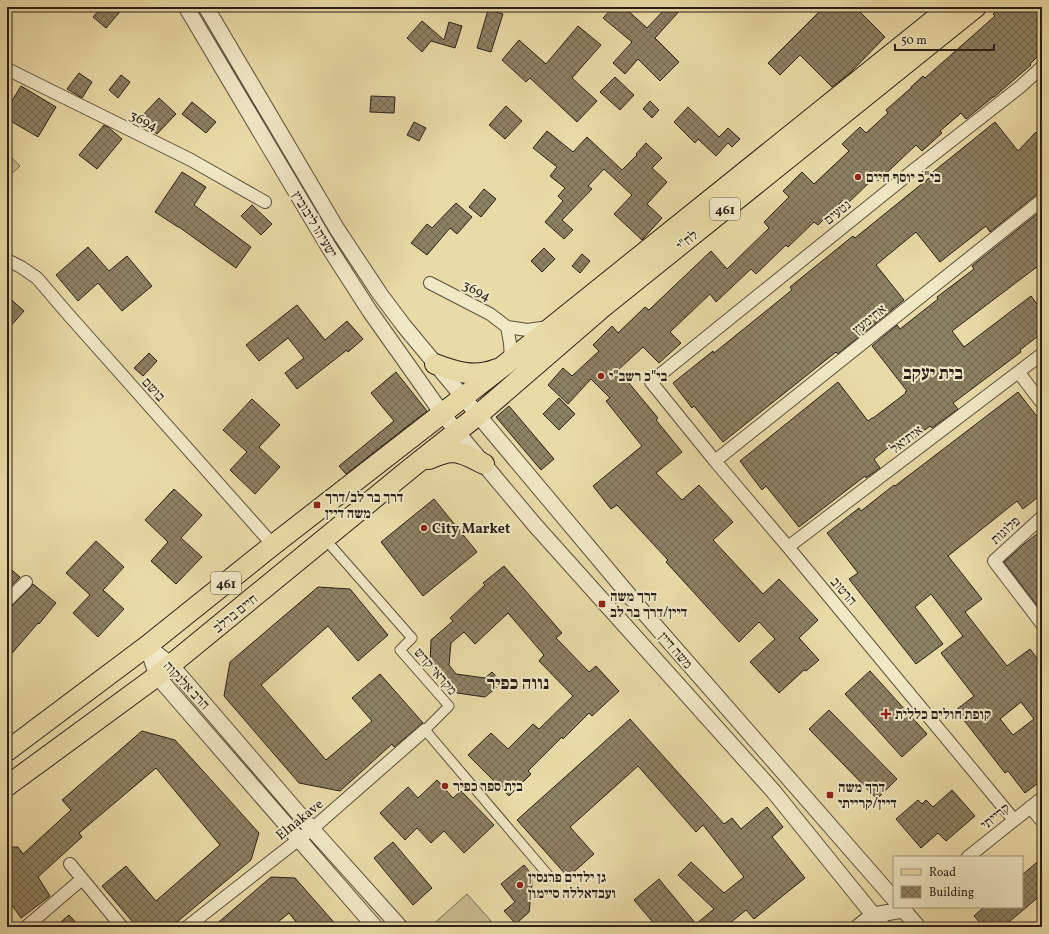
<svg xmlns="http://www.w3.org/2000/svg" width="1049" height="934" font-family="Vollkorn,'Frank Ruhl Libre',serif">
<defs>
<pattern id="grass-tufts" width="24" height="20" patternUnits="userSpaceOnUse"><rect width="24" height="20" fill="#c9bb8f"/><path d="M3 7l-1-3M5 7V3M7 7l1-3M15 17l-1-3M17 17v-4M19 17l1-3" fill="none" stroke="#ada07b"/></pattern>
<pattern id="building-cross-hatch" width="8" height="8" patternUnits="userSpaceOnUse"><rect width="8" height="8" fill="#8d8163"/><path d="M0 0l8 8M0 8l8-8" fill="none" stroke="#736951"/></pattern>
</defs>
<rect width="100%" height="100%" fill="#e9dba7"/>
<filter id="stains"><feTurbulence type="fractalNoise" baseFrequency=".005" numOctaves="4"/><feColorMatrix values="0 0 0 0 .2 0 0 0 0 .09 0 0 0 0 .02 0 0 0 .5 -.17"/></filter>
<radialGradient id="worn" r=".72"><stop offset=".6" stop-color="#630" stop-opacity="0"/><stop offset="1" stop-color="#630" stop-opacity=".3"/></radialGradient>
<path fill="url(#grass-tufts)" stroke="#7a6e54" d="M7,153L20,166L7,178Z"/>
<path fill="#c9bb8f" stroke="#7a6e54" d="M467,894L491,921L485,927H430Z"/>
<path fill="url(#building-cross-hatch)" stroke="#2a2019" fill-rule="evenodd" d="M102,7H124L106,28L93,17Z
M613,7H624L647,28L667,7H683L655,38L679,62L660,81L638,59L625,74L613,63L632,42L603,18Z
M824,7H855L885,37L849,74L832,87L800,55L780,75L768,63Z
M1000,7H1037L1042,12V52L1030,64L1031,65L994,97H993L966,119L961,113L940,131L942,133L922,151L916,145L878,181L874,178L847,204L843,200L818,225L814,222L788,247L786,245L756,274L751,269L716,302L710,294L670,332L681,343L659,363L643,347L618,370L658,418L656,420L682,452L656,473L682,500L699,485L733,522L713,540L763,594L779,579L818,620L799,638L819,660L806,671L804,670L779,693L750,662L775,639L759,622L739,642L666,562L668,560L617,505L611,509L593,486L642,446L606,401L610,398L591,379L568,404L548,385L563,368L572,376L599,351L593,345L612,326L618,333L645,307L649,310L711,251L727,269L769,228L764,222L789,197L783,191L802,172L814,184L849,151L842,144L860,127L866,133L888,113L886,110L911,88V87L923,76L925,78L995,16L993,14Z
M488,10L503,14L491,52L477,48Z
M422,21L444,40L449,22L462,26L455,48L431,41L422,52L407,38Z
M578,26L601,45L572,78L597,101L577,122L530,78L526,82L502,60L519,40L546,64Z
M79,73L92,82L82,98L67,89Z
M121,75L130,82L118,98L109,90Z
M615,77L634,95L620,110L600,92Z
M21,86L56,107L38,137L7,119V109Z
M371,96L395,97L394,113L370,112Z
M159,98L176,114L157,134L140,118Z
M650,101L659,110L652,118L643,109Z
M192,102L216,122L206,133L182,114Z
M506,106L522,121L505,139L489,125Z
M688,107L719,137L728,128L740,139L732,147L728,143L716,156L698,139L695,143L674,122Z
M414,122L426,128L419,141L407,135Z
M995,122L1018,151L1036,132L1042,138V193L1037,194L990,232L986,226L940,262L916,232L876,265L904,300L838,354L836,352L723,442L694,406L692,408L673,383L713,351L714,353L792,290L790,287L853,236L855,238L934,174L933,172Z
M104,125L108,127L122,139L97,169L79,155Z
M547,131L573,152L587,137L622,170L637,155L636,154L646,143L662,158L652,168L667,182L647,204L662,218L642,240L614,214L632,195L604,169L588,186L592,189L562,220L573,230L564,239L545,222L563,201L558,196L565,188L550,176L557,167L533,148Z
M182,172L206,187L194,205L251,247L236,268L179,227H178L155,212Z
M484,189L496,199L481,217L469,207Z
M456,203L472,217L457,234L450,228L427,255L411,243L427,224L432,228Z
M252,205L272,224L261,235L241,216Z
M1042,210V263L952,331L964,347L1031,296L1042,311V333L1020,350L1021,352L953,403L958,409L932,428L930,426L904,446L899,439L874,459L880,468L866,478L865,476L799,527L766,486L762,490L740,461L838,382L868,421L872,418H873L906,393L905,392L907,391L872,346L897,325L900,329L938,299L937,297L974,269L972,266Z
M88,247L109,271L127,256L152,286L122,311L98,283L78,301L56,275Z
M544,248L555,259L542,272L531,261Z
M582,254L590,261L580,273L572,266Z
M7,296L24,311L7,330Z
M297,305L325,340L347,321L363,339L348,352L347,350L297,389L285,373L304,358L288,338L259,361L246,345Z
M149,353L157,361L143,376L134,368Z
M396,372L427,411L346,474L339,466L394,421L371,393Z
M1018,392L1042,423V494L1023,509L1017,501L948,556L982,599L965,612L1007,666L1030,649L1042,665V780L1025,793L1008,771L1005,773L956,710L974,696L941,653L963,636L931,594L915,607L943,644L916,664L849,579L858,573L827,533L859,508L861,511L894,485L895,486ZM1021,702L1034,719L1013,735L1000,719Z
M559,398L575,414L559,430L543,414Z
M252,399L280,425L259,447L280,467L255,494L230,470L247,452L223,430Z
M509,406L554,459L541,470L496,417Z
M174,489L202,515L181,538L202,557L176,584L151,561L168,542L145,520Z
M434,499L477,552L423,596L381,542Z
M1042,530V612L1004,562L1024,544Z
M96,541L124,567L103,590L124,609L98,637L73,613L90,595L66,573Z
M7,566L20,577L7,590Z
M504,566L562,633L556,638L589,672L596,666L619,691L592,716L589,713L563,739L562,737L528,771L531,774L509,796L468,755L491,733L508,749L533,724L539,729L573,696L539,661L544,655L508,613L475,644L464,632L451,643L449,665L456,674L485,678L492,672L502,683L485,697L457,693L430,664L431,640L453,621L450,618L485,585L483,583Z
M33,584L56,603L39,624L38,623L7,659V611L31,587Z
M318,587L350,589L388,635L358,661L328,626L261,685L326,760L372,721L352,698L380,674L423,723L394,747L392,744L340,791L299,783L224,696L230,662Z
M870,671L927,734L902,757L845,694Z
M829,710L897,779L877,799L809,729Z
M630,719L724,824L732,818L741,829L767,807L783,827L772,837L805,878L754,919L746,910L725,927H657L634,900L659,879L696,924L714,909L678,875L691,862L724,893L744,877L703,825L696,832L638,766L570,827L594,854L568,877L517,820Z
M142,731L175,740L259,833L251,860L171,927H137L102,886L126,866L156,901L220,845L156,768L79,833L82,837L38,877L50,896L21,918L7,898V847H18L23,854L71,810L62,800Z
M437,780L453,798L461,791L494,825L464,853L444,831L431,843L417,828L405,840L380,813L408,787L418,798Z
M952,790L975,816L946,841L938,833L921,848L896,819L918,800L922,804L926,800L933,807Z
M393,842L432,888L413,905L374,858Z
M1042,858V894L1003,927H984L974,916L984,907H1022V875Z
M524,865L533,876L529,912L516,924L504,911L515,902L501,884Z
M271,877L295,878L338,927H300L289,913L272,927H213Z
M69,915L80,927H55Z"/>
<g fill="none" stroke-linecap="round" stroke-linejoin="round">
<defs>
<path id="pedestrian" d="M325,539L412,638L400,650L449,706L425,730L549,876"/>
<path id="minor" d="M7,69L191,160L265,202
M7,260L21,267L37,278L67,313L273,545
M430,283L490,314L507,327L527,330L549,327
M507,327L510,343L511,359
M1019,373L1042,403
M715,461L1042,200
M1042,517L994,561L1042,624
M788,547L1042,354
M7,601L26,582
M1030,807L1042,821
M1014,820L788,547L715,461L651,382L910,173L1020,87L1042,67
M968,857L1042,798
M70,864L122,927
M26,927L82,879
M187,927L312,829L425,730"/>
<path id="tertiary" d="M186,7L328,246L369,310L439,409L457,432L534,524L774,792L883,927
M206,7L337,229L380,294L404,326L478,415L639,607L894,899
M147,646L171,665L312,829L400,927
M147,646L157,676L375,927
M901,907L918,927
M858,927L873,915L903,910"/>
<path id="primary" d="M435,364C456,372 475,378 497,369
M429,459C455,447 460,452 484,464
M7,751L147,646L273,545L502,367L950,7
M7,786L157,676L184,654L411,468L478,415L603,307L976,7"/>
</defs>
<use href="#pedestrian" stroke="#5a4f3c" stroke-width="11"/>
<use href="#minor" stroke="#5a4f3c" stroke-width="14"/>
<use href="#tertiary" stroke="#5a4f3c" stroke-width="17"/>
<use href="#primary" stroke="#2a2019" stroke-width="22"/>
<use href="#pedestrian" stroke="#f1e8c6" stroke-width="9"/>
<use href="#minor" stroke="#f1e8c6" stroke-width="12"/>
<use href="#tertiary" stroke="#f1e8c6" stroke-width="15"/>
<use href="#primary" stroke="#e9dba7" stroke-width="20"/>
</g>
<g fill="#8f2418" stroke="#f1e8c6" stroke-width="1.5">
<circle cx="858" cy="177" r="4"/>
<circle cx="601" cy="376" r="4"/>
<rect x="313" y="501" width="8" height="8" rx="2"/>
<circle cx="424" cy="528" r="4"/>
<rect x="598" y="600" width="8" height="8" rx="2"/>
<path d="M884 708h4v4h4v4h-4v4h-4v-4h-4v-4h4z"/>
<circle cx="445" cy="786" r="4"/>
<rect x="826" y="791" width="8" height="8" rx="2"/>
<circle cx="520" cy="885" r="4"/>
</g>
<g text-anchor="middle" stroke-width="4" stroke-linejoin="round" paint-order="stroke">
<g fill="#f1e8c6" stroke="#665c4d" stroke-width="1">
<rect x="710" y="198" width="30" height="22" rx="3"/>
<rect x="211" y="572" width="30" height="22" rx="3"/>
</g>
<g font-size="13" font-weight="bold" fill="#2a2019">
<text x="725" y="214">461</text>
<text x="226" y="588">461</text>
</g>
<g font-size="14" fill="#2a2019" stroke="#f1e8c6">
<text transform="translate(144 120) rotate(26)" y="5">3694</text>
<text transform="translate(837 212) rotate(-39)" y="5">נטעים</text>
<text transform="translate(315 224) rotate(59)" y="5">ישעיהו ליבוביץ</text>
<text transform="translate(687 240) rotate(-39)" y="5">לח"י</text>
<text transform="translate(477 290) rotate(27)" y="5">3694</text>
<text transform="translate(869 319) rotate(-39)" y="5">אחימעץ</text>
<text transform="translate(154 389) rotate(48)" y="5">בושם</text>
<text transform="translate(906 439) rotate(-37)" y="5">איתיאל</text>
<text transform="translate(1005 530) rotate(-42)" y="5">פלוגות</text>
<text transform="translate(844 591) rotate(50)" y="5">הרטוב</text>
<text transform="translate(235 613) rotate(-39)" y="5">חיים ברלב</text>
<text transform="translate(676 650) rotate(49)" y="5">משה דיין</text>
<text transform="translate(436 671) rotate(49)" y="5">מקראי קדש</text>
<text transform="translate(187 685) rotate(47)" y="5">הרב אלנקוה</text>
<text transform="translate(995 816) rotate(-39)" y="5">קרייתי</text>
<text transform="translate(299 819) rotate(-39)" y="5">Elnakave</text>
</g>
<g font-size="14" font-weight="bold" fill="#2a2019" stroke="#f1e8c6" text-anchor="start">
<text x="866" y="182">בי"כ יוסף חיים</text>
<text x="609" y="381">בי"כ רשב"י</text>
<text x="325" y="502">דרך בר לב/דרך<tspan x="325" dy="16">משה דיין</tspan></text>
<text x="432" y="533">City Market</text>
<text x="610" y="601">דרך משה<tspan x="610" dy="16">דיין/דרך בר לב</tspan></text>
<text x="895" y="719">קופת חולים כללית</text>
<text x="453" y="791">בית ספר כפיר</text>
<text x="838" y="792">דרך משה<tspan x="838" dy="16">דיין/קרייתי</tspan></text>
<text x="528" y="882">גן ילדים פרנסין<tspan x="528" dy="16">ועבדאללה סיימון</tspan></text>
</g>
<g font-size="18" font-weight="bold" fill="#2a2019" stroke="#f1e8c6">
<text x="933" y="379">בית יעקב</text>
<text x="518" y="689">נווה כפיר</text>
</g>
</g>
<rect width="1049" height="934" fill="none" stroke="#e9dba7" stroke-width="24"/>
<rect x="8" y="8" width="1033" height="918" fill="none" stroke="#2a2019" stroke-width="2"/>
<rect x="12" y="12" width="1025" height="910" fill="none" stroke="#2a2019"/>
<rect x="893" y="856" width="130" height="52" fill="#f1e8c6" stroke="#a19881"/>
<rect x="901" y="869" width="20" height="6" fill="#e9dba7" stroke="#a19881"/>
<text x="929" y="876" font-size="12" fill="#2a2019">Road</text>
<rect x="901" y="886" width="20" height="12" fill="url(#building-cross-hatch)" stroke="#a19881"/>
<text x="929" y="896" font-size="12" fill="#2a2019">Building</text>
<path d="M895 44v6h99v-6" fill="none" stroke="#2a2019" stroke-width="2"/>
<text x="901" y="44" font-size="12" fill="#2a2019" stroke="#f1e8c6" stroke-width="3" paint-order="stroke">50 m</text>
<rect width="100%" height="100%" filter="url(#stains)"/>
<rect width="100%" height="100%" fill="url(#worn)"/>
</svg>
